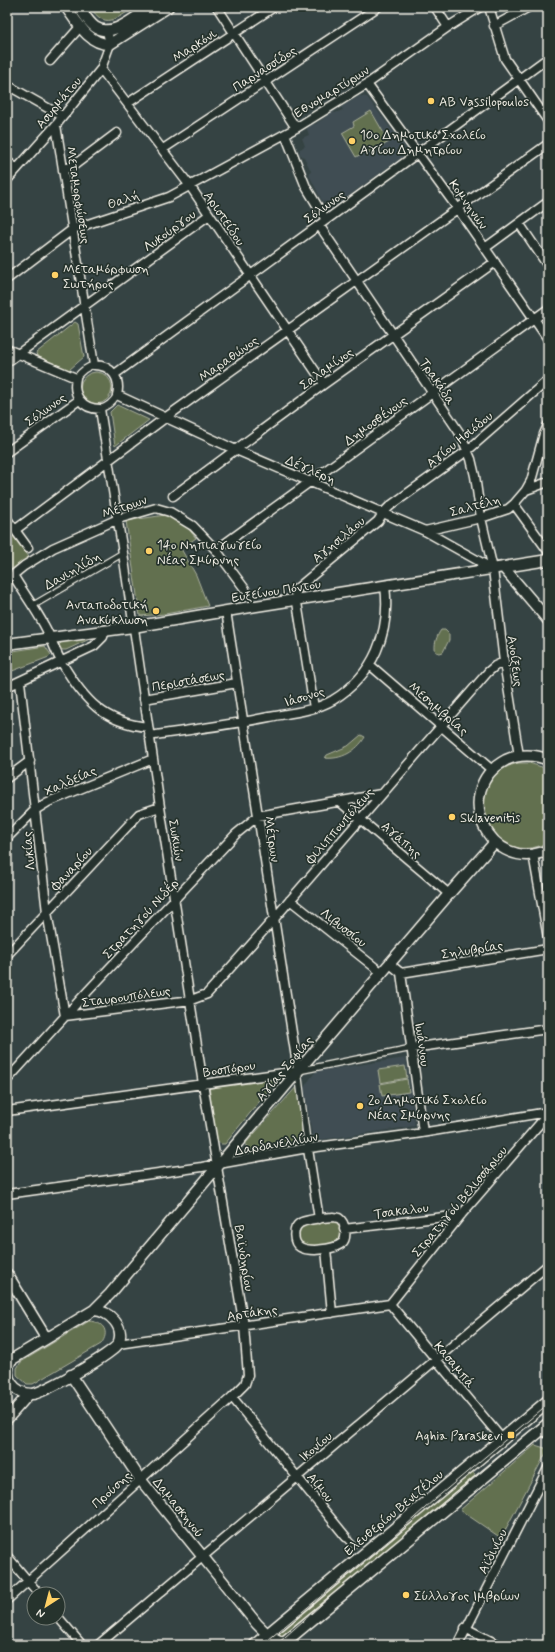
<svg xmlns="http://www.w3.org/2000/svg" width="555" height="1652" font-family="Mynerve,sans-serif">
<rect width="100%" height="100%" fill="#354343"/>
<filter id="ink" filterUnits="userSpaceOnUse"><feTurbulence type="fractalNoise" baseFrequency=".025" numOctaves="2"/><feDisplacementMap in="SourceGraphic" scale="8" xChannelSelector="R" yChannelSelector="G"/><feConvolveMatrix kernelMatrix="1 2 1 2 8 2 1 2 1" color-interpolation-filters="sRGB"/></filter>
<g filter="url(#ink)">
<path fill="#404e52" d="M360,96L367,97L402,143L404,147L402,157L337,204L322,201L309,175L311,171L304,157L299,154L300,149L305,146L302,138L309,135L307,129L310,125L316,124L333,111L335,113L343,110L341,107Z
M406,1058L415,1126L313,1141L304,1087L316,1071Z"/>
<path fill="#626f50" stroke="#abb09c" d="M90,7H135C116,19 105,30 90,7Z
M371,111L389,142L370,153L368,150L356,157L342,133L354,126L353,122Z
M75,322L78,324L84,357L69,370L37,356L36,353Z
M80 388a16 16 0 1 1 32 0a16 16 0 1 1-32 0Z
M117,405L149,420L115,446L110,412Z
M165,515L187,527L196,538L189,543L187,541L180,547L196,575L208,606L165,614L140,616L126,521Z
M7,526L29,557L8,575L13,583L7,588Z
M441,630H445L449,634V640L443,652L440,653L436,652C433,646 437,635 441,630Z
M90,637L92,638L66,650H62L59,645L62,642Z
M45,646L51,655L49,657L7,673V652Z
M361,735L365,737C357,751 341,760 325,758L327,755L348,746Z
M519,763H529L548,769V842C489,874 453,777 519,763Z
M405,1066L407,1078L380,1083L378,1070Z
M275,1078L276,1081L225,1144H221L215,1139L209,1085Z
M407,1079L409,1092L382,1096L380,1084Z
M298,1085L302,1142L253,1151L246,1149V1143Z
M319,1219L342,1221V1243L301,1248L296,1226Z
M89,1321C104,1322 110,1332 101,1344L33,1384H27L17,1375V1368L21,1362Z
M535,1445L548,1449L501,1538L460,1510Z
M470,1468L478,1479L283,1640L270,1634Z"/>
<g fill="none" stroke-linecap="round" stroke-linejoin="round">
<defs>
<path id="pedestrian" d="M76,378C81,371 86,367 94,365
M100,409C108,406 112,403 117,395
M32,606L123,553
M308,1149L298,1071L412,1048
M346,1537L353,1545"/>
<path id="minor" d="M217,7L296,128
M435,7L448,27
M489,7L505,59L548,121
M494,26L529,7
M50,61L80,27
M101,69L190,186L324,384
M367,84L458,209L548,339
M7,85L62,116
M128,103L274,7
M56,125L94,365C112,365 121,379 117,395L236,450L425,531L493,569
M285,134L306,187L326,220
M163,149L378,7
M7,161L17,169
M63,170L73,166L117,133
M7,180L56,125L101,69L110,44L107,31
M519,223L548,266
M319,225L459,432L471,459L475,476L481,518L493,569L504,662L519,756
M485,248L548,202
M7,279L73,229L169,197L296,128L367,84L448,27L480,7
M7,349L76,378C72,395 82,409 100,409L123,553L160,807L203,1084L244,1326L248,1375L245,1384L232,1397L7,1600
M7,362L209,215
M115,374L548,58
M7,452L79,400
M526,490L548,482
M173,496L324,384L495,262
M514,504L548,551
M7,519L28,548
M15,530L165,418L548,144
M425,531L481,518L508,509L514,504L526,490L531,481L544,434L548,425
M216,550L548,309
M370,665L492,770
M20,682L47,912L65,1016L191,1000L207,994L273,920L488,672L495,666L504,662
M7,687L94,646L103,637L105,630
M144,699L237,683
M314,708L295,590L378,521L383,513L390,506L468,450L548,380
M148,727C104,723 84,700 62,663C55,651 51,637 44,625C35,608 23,592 13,575L24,566L53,548L118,519L156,508L170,512L193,526L216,550L245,589
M149,736C189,730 229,725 269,717C291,713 314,711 333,700C374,675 391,632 385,586
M7,778L30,761
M340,802L449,894
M7,838L35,810L48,802L153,759
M533,854L548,938
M290,900L382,973
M7,955L139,814L160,807
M390,964L401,973L423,1132
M401,973L548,949
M412,1048L548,1029
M7,1080L88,991L236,834L258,816L381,794
M7,1111L298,1071L226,611
M308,1149L319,1219
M7,1194L202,1167L302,1149L415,1134L548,1112
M333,1217C334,1217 338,1218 339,1218C345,1222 348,1238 342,1243C335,1249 323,1249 315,1250C310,1250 305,1250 300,1247C293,1243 292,1228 300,1223C308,1219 323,1218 333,1217Z
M344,1229L461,1215
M326,1249L332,1313
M390,1304L461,1215L548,1114
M390,1304L502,1439
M118,1344L390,1304
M232,1397L346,1537
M541,1430L548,1434
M7,1556L39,1594
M58,1617L82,1645
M465,1628L499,1645
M98,1645L548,1265
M458,1645L548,1468"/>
<path id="tertiary" d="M66,7C77,22 89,45 110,44L168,7
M79,7C84,14 88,22 95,27C112,39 136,16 151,7
M503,567L548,620
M7,644L133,627L256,606L548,560
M548,760C535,754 519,754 506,760C449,790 490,876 548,850
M7,1274L46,1338
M94,1310C109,1311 126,1327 118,1344C114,1353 42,1394 32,1394C23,1394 16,1390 11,1383C6,1375 7,1367 11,1360L94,1310L110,1294L298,1071L449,894L495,842
M71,1375L140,1479L257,1624L268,1635L283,1643
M7,1419L29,1394"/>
<path id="secondary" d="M255,1645L548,1401
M281,1645L548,1424"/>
</defs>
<use href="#pedestrian" stroke="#f4f1e8" stroke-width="8"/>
<use href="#minor" stroke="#f4f1e8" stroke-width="11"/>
<use href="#tertiary" stroke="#f4f1e8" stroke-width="13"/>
<use href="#secondary" stroke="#f4f1e8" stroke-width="14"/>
<use href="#pedestrian" stroke="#26332d" stroke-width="5.5"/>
<use href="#minor" stroke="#26332d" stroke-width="8"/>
<use href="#tertiary" stroke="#26332d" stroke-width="10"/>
<use href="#secondary" stroke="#26332d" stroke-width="11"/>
<path stroke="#f4f1e8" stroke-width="1" d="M411,1529L452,1497L548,1416
M262,1645L393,1537L435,1499L548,1404
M276,1645L330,1597"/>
</g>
</g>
<g fill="#ffd166" stroke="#26332d" stroke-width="1.5">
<circle cx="431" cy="101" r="4"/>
<circle cx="352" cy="141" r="4"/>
<circle cx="55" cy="275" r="4"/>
<circle cx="149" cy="551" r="4"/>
<circle cx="156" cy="611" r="4"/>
<circle cx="452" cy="817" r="4"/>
<circle cx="360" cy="1106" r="4"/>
<rect x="507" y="1431" width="8" height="8" rx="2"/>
<circle cx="406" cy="1595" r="4"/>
</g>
<g text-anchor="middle" stroke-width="3.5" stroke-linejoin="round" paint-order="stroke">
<g font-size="13" fill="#f4f1e8" stroke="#26332d">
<text transform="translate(194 45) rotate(-33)" y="5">Μαρκόνι</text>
<text transform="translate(264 68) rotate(-33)" y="5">Παρνασσίδος</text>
<text transform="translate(331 91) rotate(-32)" y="5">Εθνομαρτύρων</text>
<text transform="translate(58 102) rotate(-50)" y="5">Ασυρμάτου</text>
<text transform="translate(79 195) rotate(81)" y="5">Μεταμορφώσεως</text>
<text transform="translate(123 199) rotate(-19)" y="5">Θαλή</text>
<text transform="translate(469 204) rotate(55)" y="5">Κομνηνών</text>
<text transform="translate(324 206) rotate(-36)" y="5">Σόλωνος</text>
<text transform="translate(225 218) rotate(56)" y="5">Αριστείδου</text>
<text transform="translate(169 230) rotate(-36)" y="5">Λυκούργου</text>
<text transform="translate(228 358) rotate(-35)" y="5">Μαραθώνος</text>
<text transform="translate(326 368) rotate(-36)" y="5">Σαλαμίνος</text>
<text transform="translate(438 381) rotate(56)" y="5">Τρακάδα</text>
<text transform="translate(45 409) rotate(-36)" y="5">Σόλωνος</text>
<text transform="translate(375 420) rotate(-36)" y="5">Δημοσθένους</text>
<text transform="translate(459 439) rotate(-39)" y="5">Αγίου Ησιόδου</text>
<text transform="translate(311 469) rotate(23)" y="5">Δέγλερη</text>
<text transform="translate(475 505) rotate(-15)" y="5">Σαλτέλη</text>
<text transform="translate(124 506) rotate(-19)" y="5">Μέτρων</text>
<text transform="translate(338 539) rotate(-40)" y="5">Αγησιλάου</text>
<text transform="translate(72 570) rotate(-30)" y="5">Δανιηλίδη</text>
<text transform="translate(276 590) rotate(-9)" y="5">Ευξείνου Πόντου</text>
<text transform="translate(516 661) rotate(82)" y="5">Ανοίξεως</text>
<text transform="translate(188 680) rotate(-10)" y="5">Περιστάσεως</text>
<text transform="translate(304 696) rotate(-17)" y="5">Ιάσονος</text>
<text transform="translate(439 708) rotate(41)" y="5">Μεσημβρίας</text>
<text transform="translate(70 780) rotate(-24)" y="5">Χαλδείας</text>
<text transform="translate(339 825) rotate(-49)" y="5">Φιλιππουπόλεως</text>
<text transform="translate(273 839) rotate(82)" y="5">Μέτρων</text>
<text transform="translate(402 839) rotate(41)" y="5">Αγάπης</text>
<text transform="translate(177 840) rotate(81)" y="5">Σωκιών</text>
<text transform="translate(28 851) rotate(-96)" y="5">Λυκίας</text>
<text transform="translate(71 868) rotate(-47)" y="5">Φαναρίου</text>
<text transform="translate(140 918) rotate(-47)" y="5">Στρατηγού Νιδέρ</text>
<text transform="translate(344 927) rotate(38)" y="5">Λιβυσσίου</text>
<text transform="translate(472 949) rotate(-9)" y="5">Σηλυβρίας</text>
<text transform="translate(126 996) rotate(-8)" y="5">Σταυρουπόλεως</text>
<text transform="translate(423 1044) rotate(82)" y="5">Ιωάννου</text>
<text transform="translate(229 1068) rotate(-8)" y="5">Βοσπόρου</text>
<text transform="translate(284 1068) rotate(-50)" y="5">Αγίας Σοφίας</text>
<text transform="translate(276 1143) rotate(-10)" y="5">Δαρδανελλίων</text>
<text transform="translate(459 1201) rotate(-50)" y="5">Στρατηγού Βελισσάριου</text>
<text transform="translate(401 1210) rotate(-7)" y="5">Τσακαλου</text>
<text transform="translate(245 1258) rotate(81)" y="5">Βαϊνδηρίου</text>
<text transform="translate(252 1312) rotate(-8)" y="5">Αρτάκης</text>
<text transform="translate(455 1364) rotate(50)" y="5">Κασαμπά</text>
<text transform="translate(315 1446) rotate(-40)" y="5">Ικονίου</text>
<text transform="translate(321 1487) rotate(51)" y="5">Αίμου</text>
<text transform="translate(111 1489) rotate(-42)" y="5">Προύσης</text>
<text transform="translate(179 1507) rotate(51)" y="5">Δαμασκηνού</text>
<text transform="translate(393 1512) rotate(-40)" y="5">Ελευθερίου Βενιζέλου</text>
<text transform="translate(492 1551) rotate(-63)" y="5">Αϊδινίου</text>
</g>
<g font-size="13" fill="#f4f1e8" stroke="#26332d" text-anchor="start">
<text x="439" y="106">AB Vassilopoulos</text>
<text x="360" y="139">10ο Δημοτικό Σχολείο<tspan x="360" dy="15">Αγίου Δημητρίου</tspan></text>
<text x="63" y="273">Μεταμόρφωση<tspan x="63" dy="15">Σωτήρος</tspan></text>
<text x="157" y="549">14ο Νηπιαγωγείο<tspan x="157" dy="15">Νέας Σμύρνης</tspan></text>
<text x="148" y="609" text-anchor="end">Ανταποδοτική<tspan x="148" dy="15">Ανακύκλωση</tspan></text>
<text x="460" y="822">Sklavenitis</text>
<text x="368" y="1104">2ο Δημοτικό Σχολείο<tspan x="368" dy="15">Νέας Σμύρνης</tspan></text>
<text x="503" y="1440" text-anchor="end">Aghia Paraskevi</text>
<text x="414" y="1600">Σύλλογος Ιμβρίων</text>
</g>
</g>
<rect width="555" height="1652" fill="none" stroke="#26332d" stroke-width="24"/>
<rect x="12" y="12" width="531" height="1628" fill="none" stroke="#f4f1e8" stroke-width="1.5" filter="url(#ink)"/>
<g transform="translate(46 1606) rotate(216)"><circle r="19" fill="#26332d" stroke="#787f78"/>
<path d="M0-3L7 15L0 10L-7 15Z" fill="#ffd166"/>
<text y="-6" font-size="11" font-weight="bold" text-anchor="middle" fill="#f4f1e8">N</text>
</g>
</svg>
